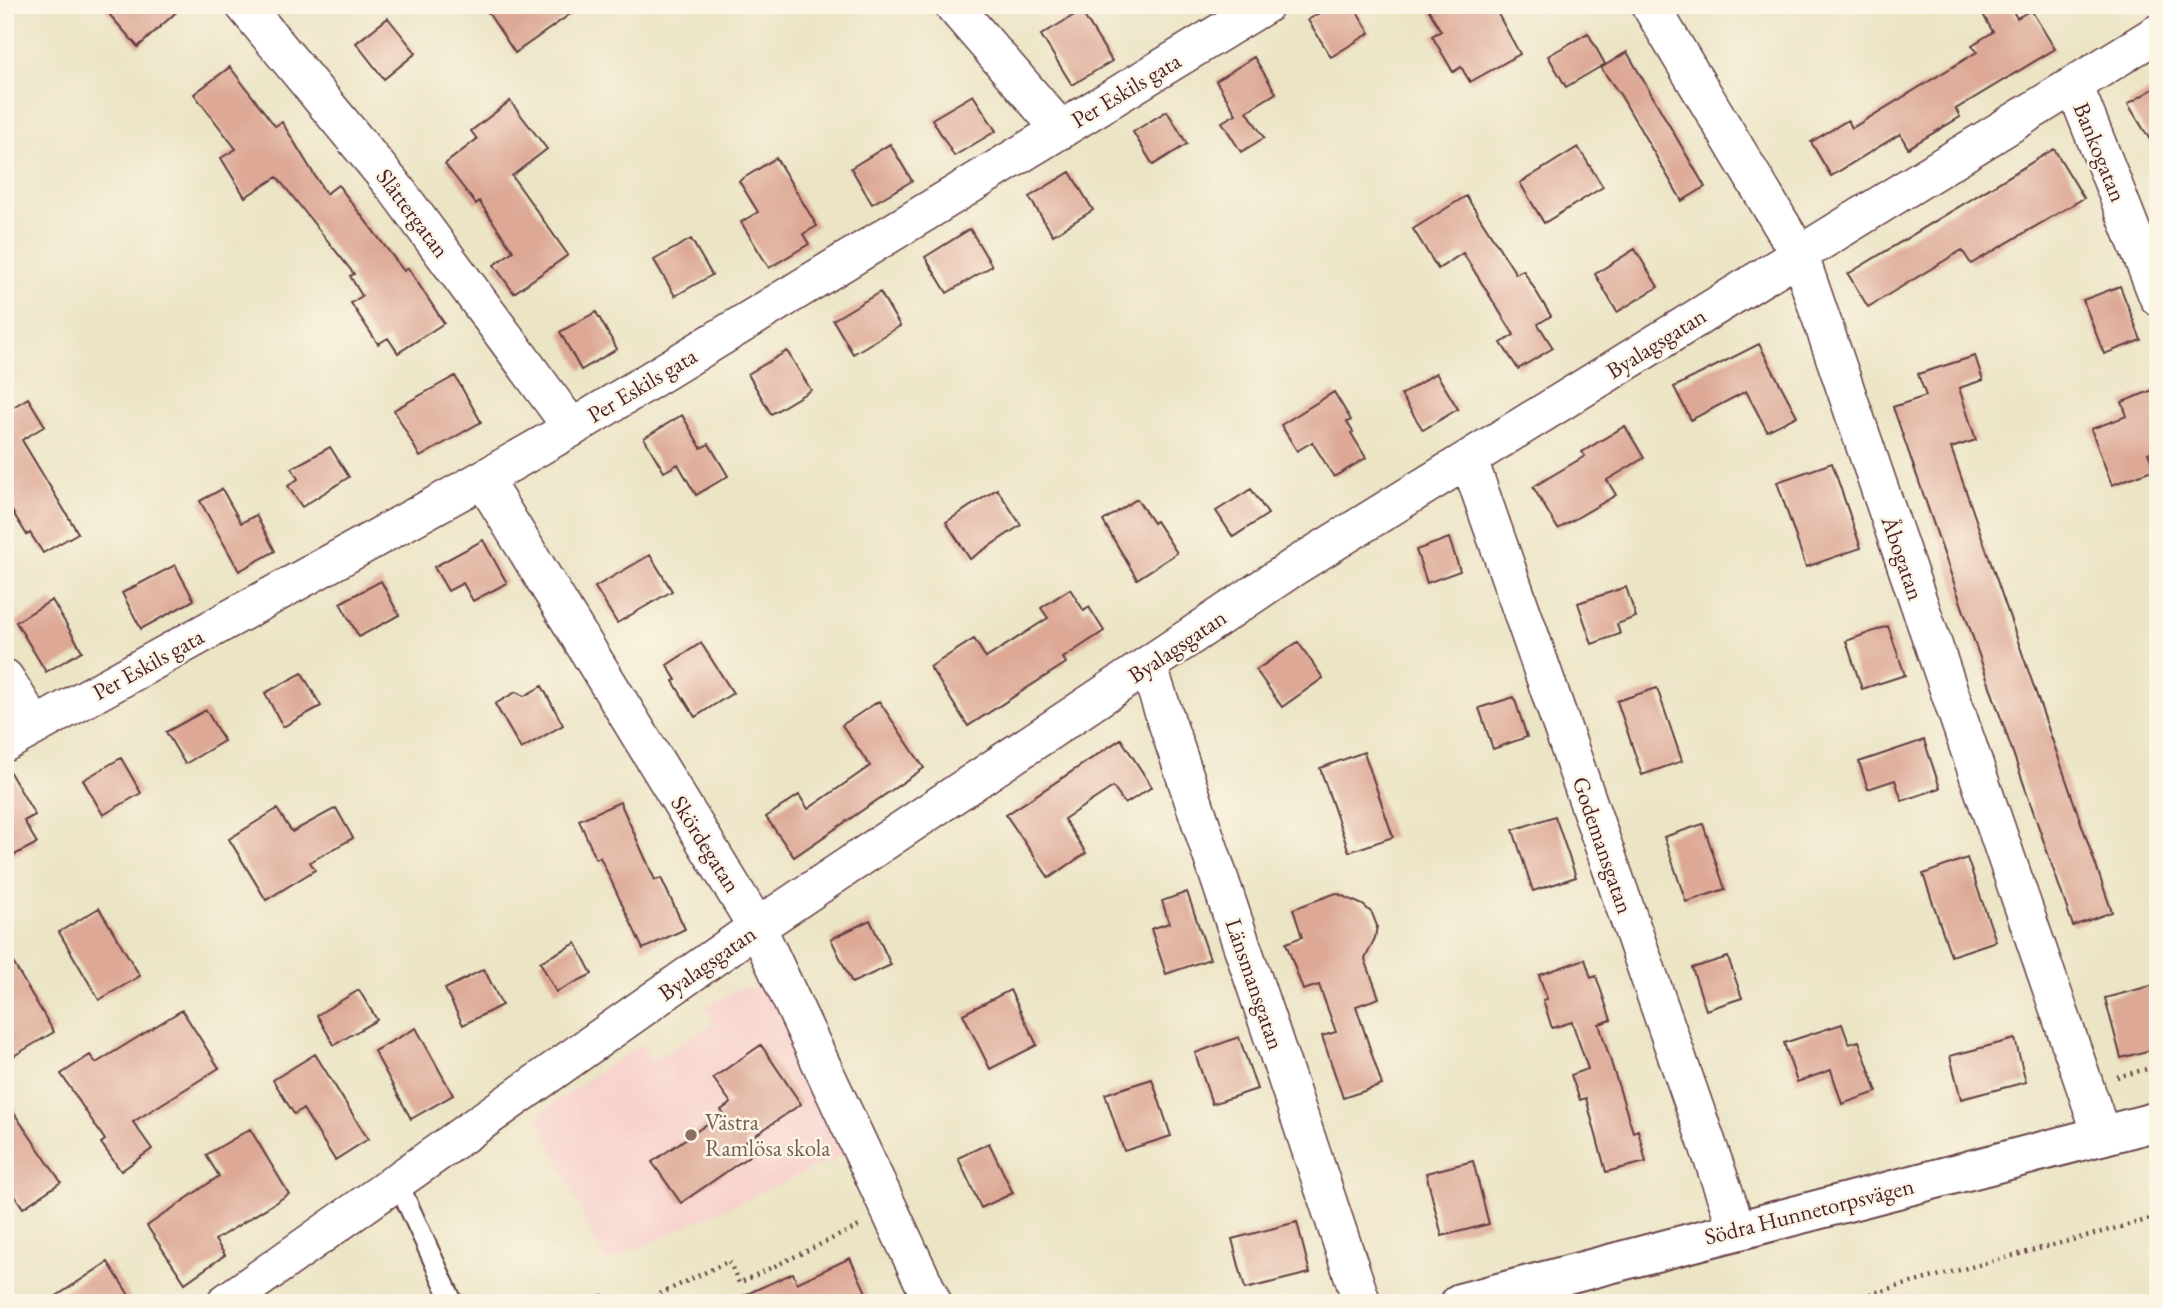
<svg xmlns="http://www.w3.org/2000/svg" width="2163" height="1308" font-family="'EB Garamond',serif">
<rect width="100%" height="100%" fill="#fcf5e5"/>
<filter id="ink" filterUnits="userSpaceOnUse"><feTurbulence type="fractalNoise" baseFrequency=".0143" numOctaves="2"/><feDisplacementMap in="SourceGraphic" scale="14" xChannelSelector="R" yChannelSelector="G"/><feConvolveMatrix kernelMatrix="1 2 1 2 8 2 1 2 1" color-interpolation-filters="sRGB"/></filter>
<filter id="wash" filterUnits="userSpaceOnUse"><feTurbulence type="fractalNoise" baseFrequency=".00686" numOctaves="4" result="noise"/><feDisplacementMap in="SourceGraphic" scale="28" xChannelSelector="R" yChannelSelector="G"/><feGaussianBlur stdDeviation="1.57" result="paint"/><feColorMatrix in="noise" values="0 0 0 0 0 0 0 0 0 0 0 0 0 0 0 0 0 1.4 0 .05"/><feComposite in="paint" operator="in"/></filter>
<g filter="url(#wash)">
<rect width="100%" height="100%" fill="#ebe4c5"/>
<path fill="#f7d0cb" d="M741,987L769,989L845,1154L605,1263L537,1115L641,1043L652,1061L714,1023L706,1007Z"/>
<g id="blocks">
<path fill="#dda896" d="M101,5H184L138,47Z
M483,5H583L515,53Z
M1332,5H1353L1370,33L1331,57L1308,20Z
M1426,5H1493L1520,54L1470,82L1461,67L1453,72L1432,36L1441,31Z
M2002,5H2009L2017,18L2031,10L2055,49L1956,109L1960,117L1908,148L1900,134L1831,176L1811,142L1848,120L1852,128L1977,52L1972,45L1993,32L1984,16Z
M1081,11L1112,61L1072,85L1041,35Z
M388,18L416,53L384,79L356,43Z
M1588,33L1605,64L1566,87L1548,56Z
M1627,52L1705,187L1682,201L1621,96L1601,68Z
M1254,57L1276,93L1247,111L1264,138L1241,152L1222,122L1236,114L1216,81Z
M230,67L275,126L282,122L326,194L338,185L404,271L408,268L444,323L398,353L388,338L378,344L351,303L362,296L350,276L354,274L277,177L245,197L221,158L236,149L194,94Z
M2158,86V153L2128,104Z
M973,95L996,131L954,156L932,119Z
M510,101L547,149L512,176L568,255L514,293L494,265L513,251L479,201L476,204L445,164L477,139L471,131Z
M1167,111L1187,144L1153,165L1133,132Z
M890,144L912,181L872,204L851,168Z
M1578,147L1603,187L1544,223L1520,183Z
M2054,149L2084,198L1971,264L1962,250L1868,307L1848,274Z
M776,158L817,226L803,234L809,244L769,268L741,222L758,212L739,181Z
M1070,172L1093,210L1053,235L1029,197Z
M1466,196L1516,274L1523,270L1551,316L1538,324L1553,348L1518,369L1501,343L1514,335L1463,253L1438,269L1413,229Z
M970,229L992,266L947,293L925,257Z
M691,239L712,275L675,296L654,260Z
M1635,249L1658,287L1617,312L1595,274Z
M2120,286L2141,340L2104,354L2083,300Z
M880,292L900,326L853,354L833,320Z
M596,312L617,349L581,370L560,332Z
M1759,344L1797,416L1767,431L1746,391L1691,420L1674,387Z
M787,351L811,390L771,414L748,374Z
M1975,356L1983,380L1959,388L1976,440L1951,448L2112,912L2073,926L1893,407L1926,396L1918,374Z
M1436,373L1458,409L1423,430L1401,395Z
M455,376L481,422L420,457L394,410Z
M2158,388V449L2148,453L2155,469L2112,485L2091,429L2127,416L2122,402Z
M1334,392L1351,420L1347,422L1353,432L1351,433L1366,458L1334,477L1312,442L1297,451L1281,425Z
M28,398L45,426L22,440L78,533L43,553L30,533L27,535L5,500V412Z
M682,415L701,448L709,444L728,476L696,495L678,464L664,472L644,438Z
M1625,426L1644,458L1607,480L1616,495L1558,529L1533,487L1585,456L1582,452Z
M330,447L349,477L302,507L288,486L298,479L292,468Z
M1832,463L1861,548L1806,567L1777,482Z
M222,489L241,523L256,515L275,551L239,571L200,501Z
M997,489L1021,525L970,559L946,522Z
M1251,489L1268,514L1233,537L1216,511Z
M1137,499L1153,523L1156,521L1177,553L1137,579L1103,521Z
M1449,538L1460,571L1427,583L1416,550Z
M483,540L507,583L473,601L463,583L448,591L434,567Z
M650,555L672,591L617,623L595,587Z
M175,565L194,600L141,629L122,593Z
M381,581L399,615L359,637L340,603Z
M1626,587L1636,617L1617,624L1620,634L1592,644L1578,603Z
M1070,589L1084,611L1089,607L1104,631L1063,658L1066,663L968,726L930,667L974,639L986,658L1048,618L1041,608Z
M52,600L82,651L46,672L16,622Z
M1888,626L1905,675L1862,689L1846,641Z
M1298,642L1323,678L1282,707L1256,670Z
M701,643L733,693L695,717L673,681L676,680L667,665Z
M302,673L321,706L283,727L265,693Z
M542,686L563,725L521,749L495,704L516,692L524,696Z
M1657,688L1682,761L1642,775L1617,701Z
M1514,697L1527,737L1493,749L1479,708Z
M879,701L924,768L794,857L766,817L799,795L808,809L870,766L842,725Z
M206,710L224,741L185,764L166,732Z
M1121,739L1152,787L1125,804L1113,787L1064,819L1086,853L1049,878L1006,815Z
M1924,740L1940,788L1902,801L1895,780L1868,789L1859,762Z
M1364,752L1393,837L1349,852L1320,768Z
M121,758L141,793L103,815L83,780Z
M5,764L35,815L24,821L37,843L5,860Z
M620,802L655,880L661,878L685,929L643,949L600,857L596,859L579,820Z
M336,808L353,838L310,862L315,870L266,900L229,839L277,809L292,832Z
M1555,816L1576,877L1533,891L1513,830Z
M1703,824L1725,889L1686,902L1664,837Z
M1967,858L1996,941L1951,956L1923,874Z
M1187,892L1210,959L1166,974L1151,929L1169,923L1162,901Z
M1336,893L1363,905L1372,913L1377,926L1375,938L1365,959L1379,998L1356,1006L1382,1085L1343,1098L1322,1036L1336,1032L1319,985L1303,990L1286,943L1302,937L1293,909Z
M99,908L140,976L99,1000L59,932Z
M870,920L891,965L852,983L831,939Z
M576,943L592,974L556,992L540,962Z
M5,949L54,1032L5,1061Z
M1728,957L1742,998L1706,1010L1692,968Z
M1585,959L1591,978L1596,976L1611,1020L1599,1024L1633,1132L1638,1130L1646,1162L1606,1172L1586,1098L1580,1100L1571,1075L1588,1069L1572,1022L1552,1028L1543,1000L1547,999L1539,975Z
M484,969L502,1005L463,1025L445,989Z
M2158,984V1048L2121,1058L2105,998Z
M359,990L377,1020L334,1045L317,1015Z
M1010,990L1037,1045L990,1069L963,1014Z
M182,1010L219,1068L133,1122L152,1149L121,1171L101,1143L105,1140L61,1074L90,1055L96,1063Z
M1842,1024L1849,1044L1859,1041L1877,1092L1842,1104L1831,1070L1797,1082L1784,1043Z
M416,1028L453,1095L411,1119L374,1051Z
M1239,1037L1257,1089L1212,1104L1195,1053Z
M2015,1039L2026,1082L1961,1099L1950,1056Z
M761,1045L801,1104L744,1143L752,1154L681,1203L652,1162L723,1113L721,1110L731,1103L713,1078Z
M315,1054L368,1139L335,1160L303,1109L294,1114L273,1080Z
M1152,1079L1171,1136L1124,1151L1105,1094Z
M5,1100L61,1182L23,1208L5,1181Z
M250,1129L289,1194L215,1240L225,1255L185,1283L147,1226L219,1176L206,1155Z
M989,1143L1013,1193L981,1208L958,1158Z
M1473,1161L1489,1224L1442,1236L1426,1173Z
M1297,1222L1310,1273L1245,1289L1232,1239Z
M850,1258L871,1303H727L793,1273L797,1283Z
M108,1262L134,1303H46Z"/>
</g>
</g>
<g filter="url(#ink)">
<use href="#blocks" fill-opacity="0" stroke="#623d42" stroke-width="2"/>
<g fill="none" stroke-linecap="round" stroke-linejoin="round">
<defs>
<path id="service" d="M397,1181L453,1303"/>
<path id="minor" d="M244,5L396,189L572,428
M953,5L1061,130
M1650,5L1799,254L2102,1136
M2074,85L2158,297
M1469,460L1737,1229
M483,479L757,927L933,1303
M1148,666L1362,1303
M5,678L35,726
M5,743L483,479L572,428L1265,5
M225,1303L757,927L1297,565L2158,33"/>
<path id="tertiary" d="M1460,1303L2158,1121"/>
</defs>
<use href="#service" stroke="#623d42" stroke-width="23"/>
<use href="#minor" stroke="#623d42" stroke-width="40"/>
<use href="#tertiary" stroke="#623d42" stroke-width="42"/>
<path stroke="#623d42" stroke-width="4.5" stroke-dasharray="2 5" stroke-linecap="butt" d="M2117,1077L2158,1066
M588,1303L602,1296L605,1303
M641,1303L729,1261L739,1283L861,1225
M1836,1303L2158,1217"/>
<use href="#service" stroke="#fff" stroke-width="19"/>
<use href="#minor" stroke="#fff" stroke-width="37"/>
<use href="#tertiary" stroke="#fff" stroke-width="38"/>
</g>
</g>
<circle fill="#8d6e63" stroke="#fcf5e5" stroke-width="2.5" cx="691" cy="1135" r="7"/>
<g text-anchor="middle" stroke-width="5" stroke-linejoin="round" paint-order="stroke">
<g font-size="23" fill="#4a1f2b" stroke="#fcf5e5">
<text transform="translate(1126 90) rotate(-31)" y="8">Per Eskils gata</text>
<text transform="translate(2100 152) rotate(68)" y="8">Bankogatan</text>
<text transform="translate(413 213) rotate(53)" y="8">Slåttergatan</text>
<text transform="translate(1656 343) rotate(-32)" y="8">Byalagsgatan</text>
<text transform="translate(642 385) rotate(-31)" y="8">Per Eskils gata</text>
<text transform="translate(1903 558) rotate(71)" y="8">Åbogatan</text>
<text transform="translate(1177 646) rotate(-34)" y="8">Byalagsgatan</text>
<text transform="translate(148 664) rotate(-29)" y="8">Per Eskils gata</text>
<text transform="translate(706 844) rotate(58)" y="8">Skördegatan</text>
<text transform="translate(1603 845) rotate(71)" y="8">Godemansgatan</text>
<text transform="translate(707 963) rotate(-35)" y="8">Byalagsgatan</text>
<text transform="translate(1255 984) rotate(71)" y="8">Länsmansgatan</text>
<text transform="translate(1809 1211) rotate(-14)" y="8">Södra Hunnetorpsvägen</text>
</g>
<g font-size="23" fill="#785e54" stroke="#fcf5e5" text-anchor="start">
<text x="705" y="1130">Västra<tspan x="705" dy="26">Ramlösa skola</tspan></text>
</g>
</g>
<rect width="2163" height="1308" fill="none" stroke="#fcf5e5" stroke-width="28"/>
</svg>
